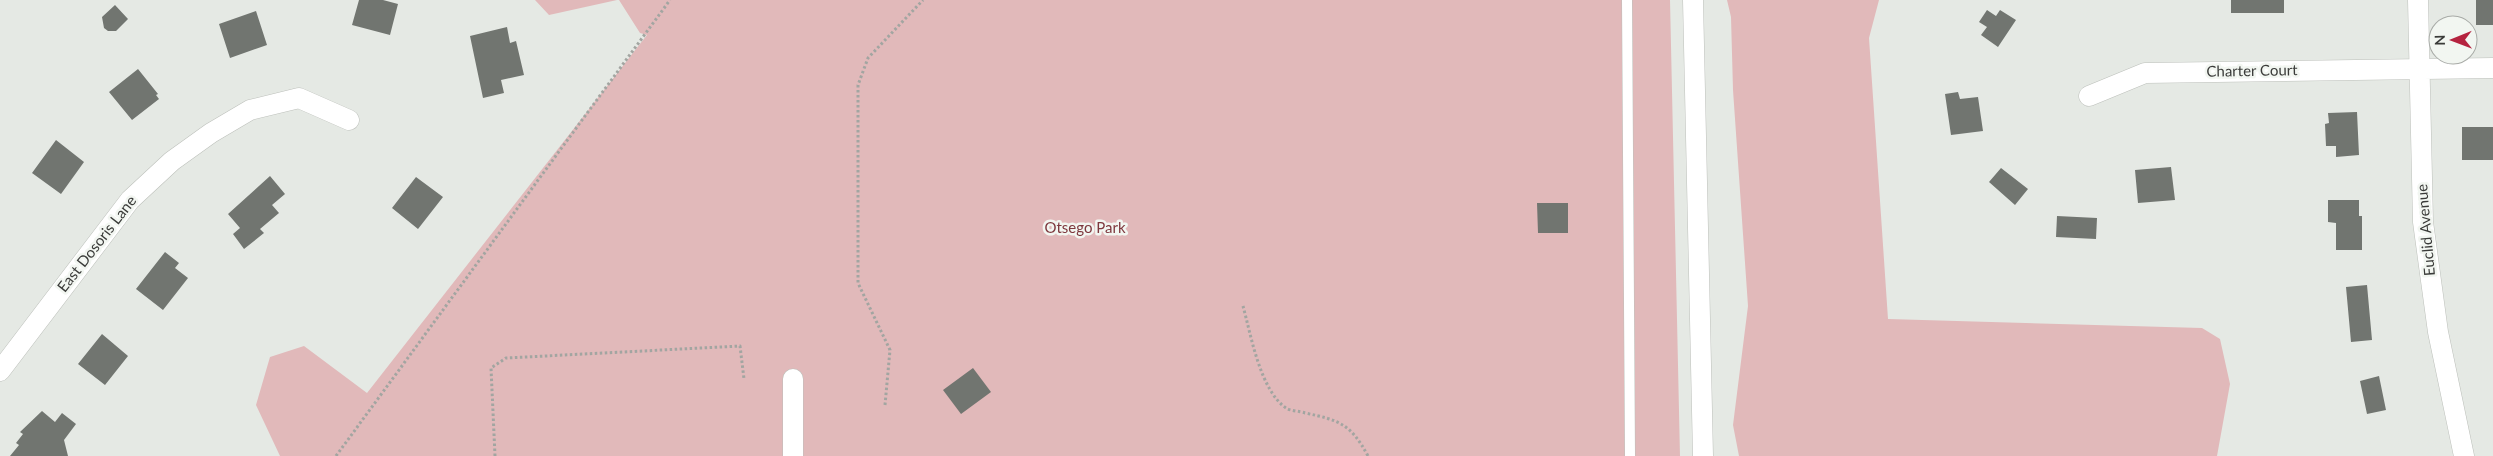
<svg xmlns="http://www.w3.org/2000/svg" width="2493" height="456" font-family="Lato,sans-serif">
<rect width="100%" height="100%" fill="#e5e9e4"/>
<path fill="#e1b9ba" d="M535,0H617L549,15Z
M619,0H1670L1680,456H280L256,405L270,357L304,346L367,393L647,35L640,33Z
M1727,0H1879L1869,38L1888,319L2202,328L2220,339L2230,384L2217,456H1739L1733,425L1748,306L1733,90L1731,17Z"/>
<path fill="#717570" d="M359,0H383L398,4L390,35L352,25Z
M2231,0H2284V13H2231Z
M2476,0H2493V25H2476Z
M115,5L128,19L116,31H108L104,28L102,17Z
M1987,10L1996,16L2000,10L2016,20L1998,47L1981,35L1987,27L1979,22Z
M256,11L267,45L230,58L219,24Z
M507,27L510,43L516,41L524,75L501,80L504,93L483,98L470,36Z
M138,69L158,94L156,95L159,99L132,120L109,92Z
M1958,92L1960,99L1978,97L1983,131L1951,135L1945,94Z
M2357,112L2359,155L2336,157V146H2326L2325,124L2329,123L2328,113Z
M2462,127H2493V160H2462Z
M56,140L84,162L61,194L32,173Z
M2171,167L2175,200L2138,203L2135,170Z
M2001,168L2028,189L2015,205L1989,182Z
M270,176L285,194L272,205L279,213L260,229L264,233L244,249L233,234L240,228L228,214Z
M416,177L443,197L418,229L392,208Z
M2328,200H2359V216H2362V250H2336V223L2328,222Z
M1537,203H1568V233H1538Z
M2057,216L2097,218L2096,239L2056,237Z
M165,252L179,263L175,268L188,278L163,310L136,289Z
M2367,285L2372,340L2351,342L2346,287Z
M102,334L128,356L105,385L78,364Z
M973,368L991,392L961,414L943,390Z
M2379,376L2386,410L2367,414L2360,381Z
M42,411L55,422L62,413L76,424L64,440L68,456H10L19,445L16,443L23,434L20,432Z"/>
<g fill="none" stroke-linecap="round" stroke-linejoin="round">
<defs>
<path id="lane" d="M1627,0L1630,456"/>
<path id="street" d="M1693,0L1703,456
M2418,0L2423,222L2438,332L2464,456
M2089,96L2145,73L2493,68
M0,371L130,200L172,161L211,133L250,110L299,98L349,120
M793,379V456"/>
</defs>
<use href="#lane" stroke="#bdc0bb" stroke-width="11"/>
<use href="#street" stroke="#bdc0bb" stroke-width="21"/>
<path stroke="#a2a5a1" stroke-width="3" stroke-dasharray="2.5 2.5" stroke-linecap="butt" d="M1243,306C1251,335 1260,390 1286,408C1290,411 1300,411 1305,413C1339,420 1351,424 1368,456
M885,405L890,350L858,283V85L868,58L923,0
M336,456L670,0
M495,456L491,368L506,358L740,346L744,379"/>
<use href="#lane" stroke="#fff" stroke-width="10"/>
<use href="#street" stroke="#fff" stroke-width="20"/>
</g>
<g text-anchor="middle" stroke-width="5" stroke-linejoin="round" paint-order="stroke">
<g font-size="15" fill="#3a3b39" stroke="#f2f6f1">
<text transform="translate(2252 71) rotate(-1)" y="5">Charter Court</text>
<text transform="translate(2426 230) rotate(-95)" y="5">Euclid Avenue</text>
<text transform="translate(97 244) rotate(-52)" y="5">East Dosoris Lane</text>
</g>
<g font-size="15" fill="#7e383e" stroke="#f2f6f1">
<text x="1085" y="233">Otsego Park</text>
</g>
</g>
<g transform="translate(2453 40) rotate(269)"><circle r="24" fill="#f2f6f1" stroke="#a8aba7"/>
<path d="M0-4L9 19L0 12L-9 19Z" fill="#b5233f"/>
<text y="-8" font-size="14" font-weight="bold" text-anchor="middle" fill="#3a3b39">N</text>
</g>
</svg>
